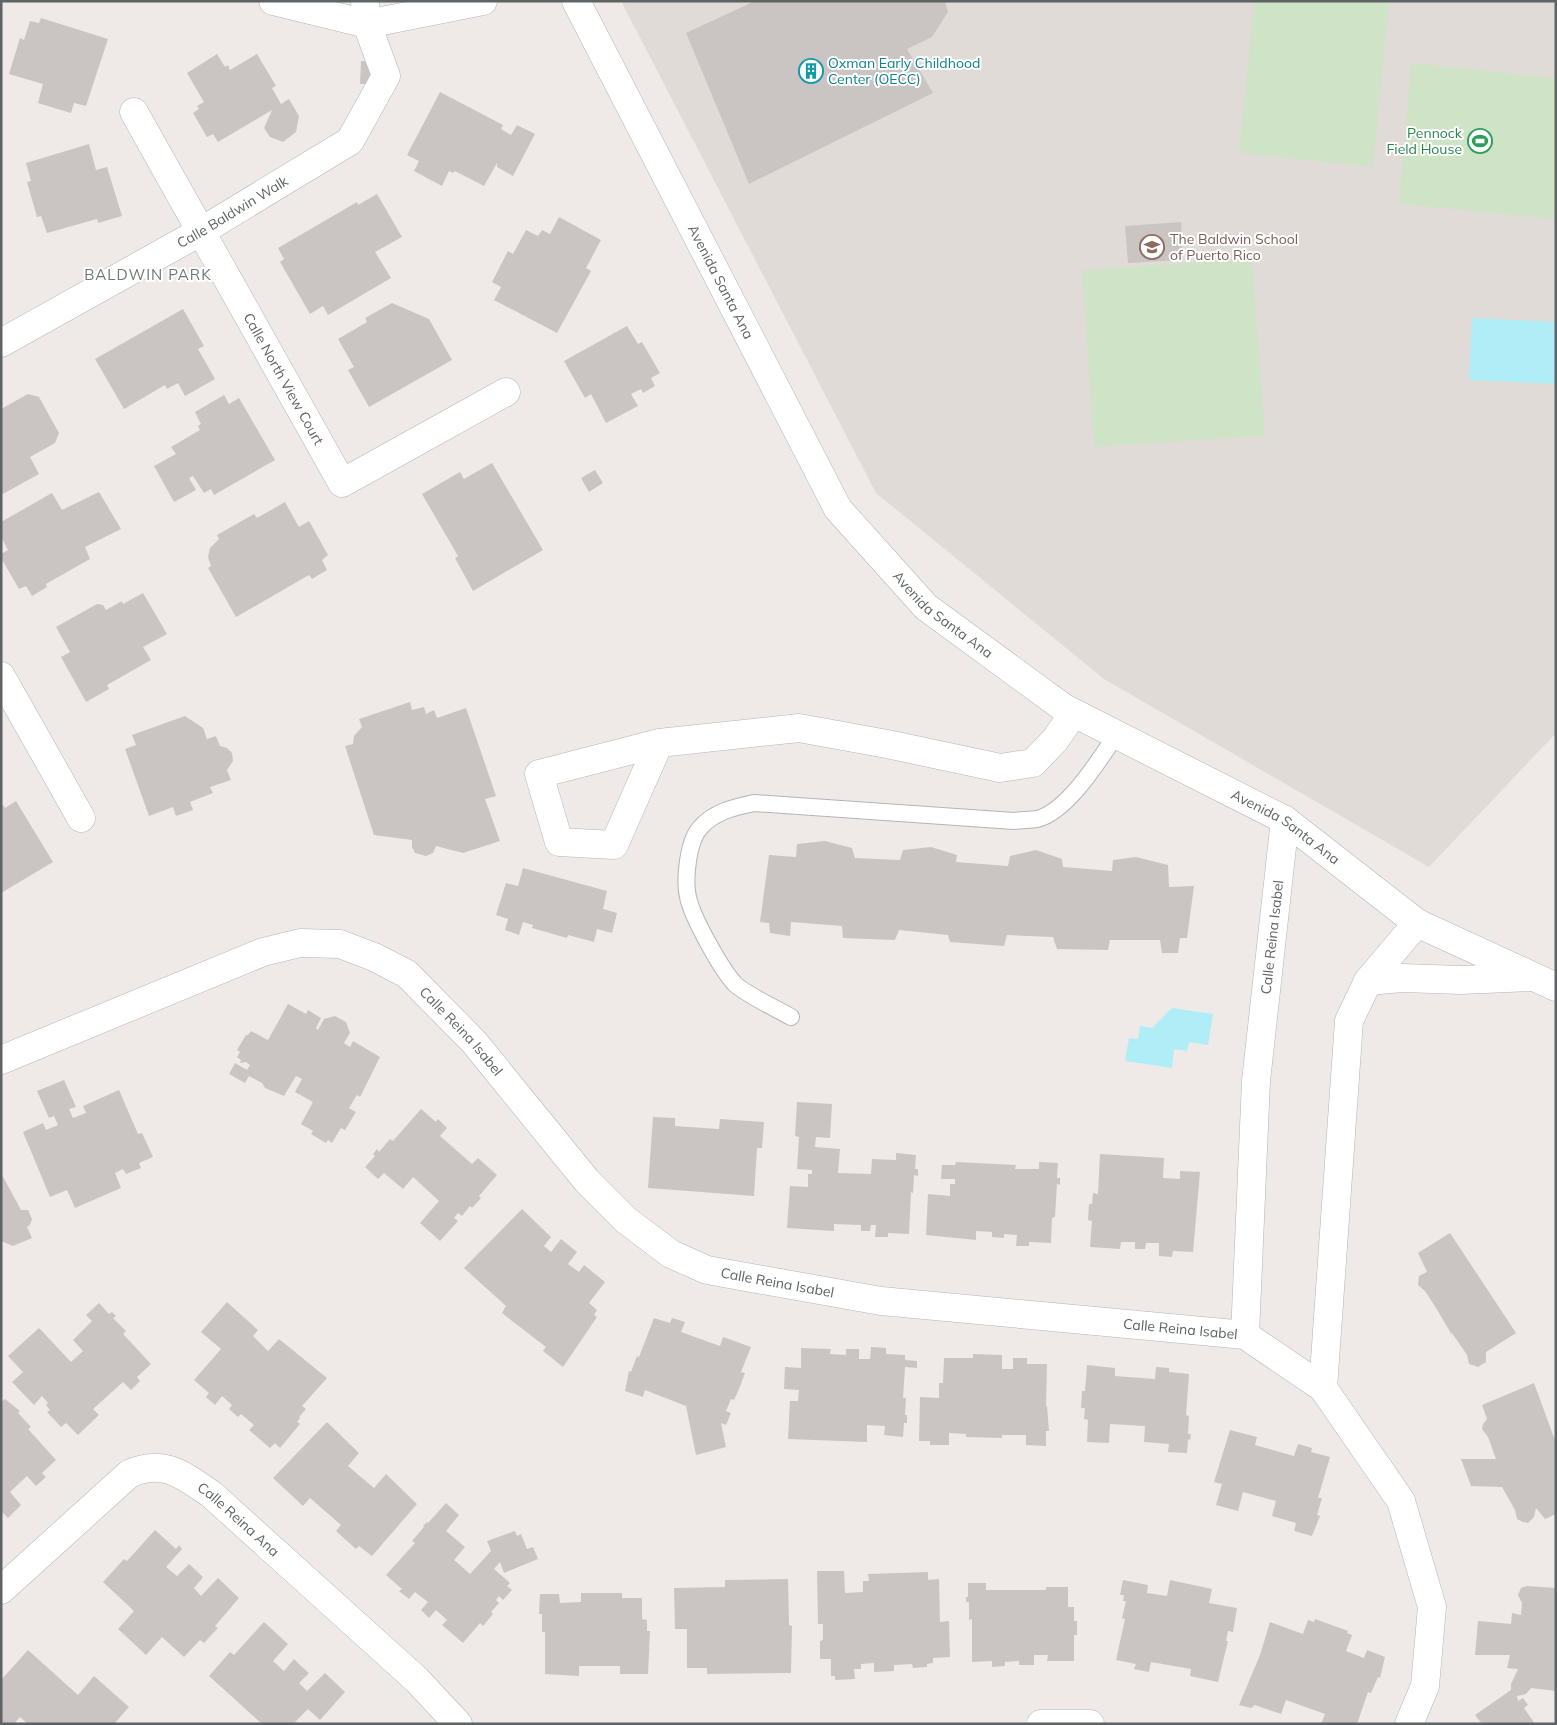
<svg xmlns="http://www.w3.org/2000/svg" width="1557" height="1725" font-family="Mulish,sans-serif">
<rect width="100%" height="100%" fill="#efeae7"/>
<path fill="#e1dbd8" d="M621,1H1556V733L1429,867L1104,679L876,493Z"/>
<path fill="#cfe3c6" d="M1254,1H1389L1373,167L1239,153Z
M1411,63L1556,78V219L1399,204Z
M1252,259L1265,436L1094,447L1082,270Z"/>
<path fill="#afeef6" d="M1472,318L1556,322V384L1469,380Z
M1172,1008L1213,1014L1208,1045L1189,1042L1187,1051L1174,1049L1172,1068L1125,1061L1129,1038L1138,1039L1140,1026L1152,1028Z"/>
<path fill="#cac5c3" d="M755,1H945L948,12L932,37L907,49L933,93L749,184L686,33Z
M41,18L108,39L86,106L74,103L71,113L38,103L43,84L9,74L20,38L24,40L30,21L39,23Z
M217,54L225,67L228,65L230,70L257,54L276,86L272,88L281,104L289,99L299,116L296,132L283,142L270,137L264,128L272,110L218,142L213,134L207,137L193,113L199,109L197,106L204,102L187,73Z
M361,61L375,62L374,84H360Z
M440,92L503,125L501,129L511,135L517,125L535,134L513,176L497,167V163L484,186L455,171L453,173L449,171L442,186L414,171L419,161L407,155Z
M89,144L96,170L107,167L122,216L98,223L97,219L47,233L41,216L37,217L27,182L31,181L26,163Z
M377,194L402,237L375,252L391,278L328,315L323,306L310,314L280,262L284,259L278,248L357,202L358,205Z
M559,217L601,240L586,268L591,271L557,333L494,300L501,287L492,282L508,251L513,254L526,230L538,236L542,230L550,234Z
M1181,222L1183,260L1128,263L1125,226Z
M392,303L429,319L452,360L369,407L348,370L354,367L338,339L367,322L365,318Z
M183,309L204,346L198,349L215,379L185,396L178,383L167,389L165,385L124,409L95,359Z
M627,326L638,344L642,342L660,373L651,378L655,386L643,393L641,389L631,394L638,406L606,423L591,394L585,398L564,361Z
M28,394L39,397L59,433L55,443L30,457L39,474L1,495V409Z
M224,395L229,404L239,398L275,460L214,495L211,489L204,493L193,476L189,478L196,490L174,502L154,466L176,454L171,447L200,430L198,426L201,424L195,412Z
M492,463L543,550L473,591L455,558L458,556L422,494L460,472L464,479Z
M595,470L603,483L589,492L581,478Z
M99,492L121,529L85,547L90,559L46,584L47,587L32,596L26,586L19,589L1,558V554L8,550L1,537V522L52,493L62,510Z
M285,502L299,527L309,521L328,555L322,560L327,570L312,579L309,575L236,617L208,568L211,566L208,557L210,548L219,539L217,535L254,514L257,518Z
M143,593L167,634L143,647L151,660L107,685L109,689L86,702L61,657L70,652L56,627L97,604L103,605L106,610L122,601L123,604Z
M410,702L412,710L424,707L426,714L434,710L437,718L466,708L496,796L485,799L500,841L463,853L436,846L433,853L426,856L415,853L412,847V840L374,835L345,746L353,744L354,736L362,727L359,719Z
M185,716L203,728L207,739L216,736L220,746L227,748L232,753L233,761L227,770L231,780L210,787L213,793L190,802L193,810L176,816L173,807L149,816L125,749L136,745L132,735Z
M16,801L53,862L1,893V802L5,808Z
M825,841L852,848L855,858L900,860L903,850L931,847L957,855L956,862L1008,866L1010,856L1036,850L1062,859L1063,867L1112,871L1113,860L1136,857L1168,865L1169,887L1194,886L1187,938H1180L1178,953H1162L1160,940H1110L1108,950L1057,949L1053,937L1007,935L1004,946L950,942L948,935L899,930L895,940L843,938L842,926L791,922L790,936L770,933L769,923L760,922L769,855L796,857L797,844Z
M523,868L607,891L603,909L617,913L612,933L597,929L594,942L568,935L567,938L532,928L533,925L523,922L519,935L505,930L508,919L496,915L506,883L518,886Z
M288,1004L306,1014L308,1010L321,1018L316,1028L318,1030L324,1019L335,1016L346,1022L350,1033L344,1043L350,1047L353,1041L380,1057L360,1097L357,1095L349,1108L356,1112L345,1130L341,1128L332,1143L328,1140L326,1143L311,1134L313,1131L301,1124L313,1102L295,1092L302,1079L296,1076L284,1096L265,1088L262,1083L249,1076L245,1083L229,1074L235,1063L247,1070L250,1065L246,1062L240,1063L241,1060L237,1057L240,1052L237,1050L246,1035H248L251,1031L268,1040Z
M64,1080L76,1107L69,1109L73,1118L86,1113L83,1106L119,1090L138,1134L142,1133L153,1157L139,1163L141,1168L126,1174L123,1169L115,1173L121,1188L75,1208L67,1190L50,1197L23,1132L43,1123L46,1130L58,1125L54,1116L49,1118L37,1091Z
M797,1102L832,1104L830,1138L816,1137L815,1147L840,1149L838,1173L871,1174L872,1159L896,1160V1153L916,1155L915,1169H918V1176L914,1175L913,1193L911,1192L909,1234L888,1233V1237H875L876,1225H871L870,1231H861V1225L834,1224V1231L787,1228L790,1186L808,1187V1174H812V1170L797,1169L799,1137L795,1136Z
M421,1109L436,1122L438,1119L447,1128L440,1136L472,1164L478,1158L497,1175L479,1196L481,1198L472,1208L470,1206L462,1216L458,1213L454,1218L458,1221L440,1241L420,1223L439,1201L413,1177L403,1189L384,1173L378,1179L365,1167L375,1156L373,1154L377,1149L379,1152L390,1139L393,1141Z
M653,1117L675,1118V1126L719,1129L720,1119L764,1122L762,1148H757L754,1196L648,1188Z
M1100,1154L1164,1158L1163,1178L1180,1179V1171L1200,1172L1193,1252L1173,1251L1172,1257L1159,1256V1243H1146L1145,1249H1135V1242H1121L1120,1249L1090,1247L1092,1221L1088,1220L1089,1204H1092L1093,1193L1098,1194Z
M956,1162L1016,1165L1015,1169H1039V1162L1058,1163L1057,1178H1060V1185L1057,1184L1055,1217L1052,1218L1051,1243L1029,1242V1246H1016L1017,1235L1004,1234V1238L992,1237V1232L976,1231V1240L926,1235L928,1194L950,1196V1184H955V1179H941L942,1165H955Z
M1,1173L21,1210H28L32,1219L30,1225L27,1227L32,1238L13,1246L1,1241Z
M522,1209L551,1237L544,1246L551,1252L561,1239L577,1252L568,1264L579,1272L584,1265L605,1282L589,1303L597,1310L594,1315L597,1317L563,1367L543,1351L546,1347L502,1313L506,1306L464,1268Z
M1450,1233L1516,1333L1486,1352V1362L1478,1367L1469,1364L1467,1355L1452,1333V1335L1436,1308L1425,1291L1418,1285L1419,1276L1427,1272L1418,1253Z
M227,1302L258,1330L253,1336L268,1351L279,1339L327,1378L302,1406L306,1409L299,1417L300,1418L297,1422L300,1424L280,1448L275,1443L270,1448L249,1430L254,1425L241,1414L238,1417L229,1409L232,1405L222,1396L215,1405L206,1397L209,1393L194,1380L221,1349L201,1332Z
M99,1303L109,1314L112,1312L116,1316L113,1318L126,1331L123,1334L151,1364L137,1377L140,1381L131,1390L123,1382L93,1409L99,1415L78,1435L66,1423L61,1427L47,1412L50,1410L46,1405L48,1403L42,1396L34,1405L12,1382L23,1372L8,1356L39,1328L71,1362L83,1351L73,1340L92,1321L86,1315Z
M654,1318L670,1323L672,1318L685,1322L681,1332L720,1346L723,1337L751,1347L741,1372L745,1373L739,1389L734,1400L731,1399L726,1411L731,1413L726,1425L721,1423L726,1447L696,1455L686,1406L645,1390L643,1397L625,1391L629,1371L631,1372L637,1356L639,1357Z
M871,1347L886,1348V1354L905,1355V1360L917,1361V1368L905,1367L903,1398H906L905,1415H907V1423H904L903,1437L884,1435L885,1426L867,1425V1442L788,1439L790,1401H798L799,1390L784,1389L785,1367L801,1368V1348L831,1349L830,1354L846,1355V1349H859V1359H870Z
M973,1354L1002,1355V1369H1013V1358H1027V1364H1047L1046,1406H1047L1049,1431H1046V1446L1026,1445V1435H1002V1438L966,1437V1434L949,1433V1445H930V1441H919L920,1397L939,1398V1383H943L944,1358H973Z
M1087,1365L1115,1368V1376L1155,1379L1156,1367L1169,1368V1372L1189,1374L1186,1415L1189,1416L1188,1434H1191L1190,1440L1188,1439L1187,1453L1168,1452L1169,1444L1144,1442L1145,1426L1110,1424L1109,1443L1087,1442L1088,1420L1084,1419L1085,1408H1081L1082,1391H1085Z
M1534,1383L1556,1443V1514L1545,1519L1536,1508L1534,1517L1528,1523L1523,1522L1517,1519L1515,1510L1502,1487L1471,1486L1461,1459H1496L1488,1437L1482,1429L1483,1424L1487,1419L1482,1405Z
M5,1399L20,1411L18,1413L31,1427L28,1429L56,1460L42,1473L46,1477L36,1486L27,1476L10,1492L21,1505L8,1518L1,1511V1402Z
M327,1422L359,1453L348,1466L374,1488L386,1474L417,1504L372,1556L359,1546L356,1549L336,1531L341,1525L310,1498L303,1506L273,1478Z
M1230,1430L1257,1437L1255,1445L1294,1456L1298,1444L1312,1448L1311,1452L1330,1457L1318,1498H1322L1317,1515L1320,1516L1312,1536L1294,1531L1296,1523L1272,1516L1276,1501L1243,1492L1238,1511L1216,1505L1222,1484L1214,1482Z
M446,1503L459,1515L446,1531L465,1547L454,1560L470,1574L491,1551L487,1541L515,1531L517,1536L521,1534L527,1549L533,1547L538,1559L504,1573L500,1562L494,1569L510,1583L507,1586L512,1590L503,1600L499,1596L496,1600L499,1603L491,1612L493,1614L483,1626L480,1623L463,1643L442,1625L447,1620L436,1610L429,1618L421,1610L428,1602L415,1592L409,1599L399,1591L402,1589L386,1575L415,1543L412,1541L424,1527L423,1526L427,1522L428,1523Z
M155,1530L176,1549L179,1545L182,1549L166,1567L177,1576L189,1564L203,1577L194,1588L201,1596L218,1578L239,1598L215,1626L218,1628L204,1643L200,1640L184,1657L162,1637L146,1655L118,1629L134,1611L103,1582L124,1559L127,1561Z
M817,1571H844L845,1593L863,1592V1581H869L868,1574L928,1572V1580L939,1579L940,1622L949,1621L950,1657L933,1658V1663L927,1664V1667L913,1668L912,1664L894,1665V1671L874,1672V1663L861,1664V1669H854L855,1679L835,1680V1676H831V1659H820V1641L823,1640V1624H818Z
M788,1579L789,1625L792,1626L791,1673L707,1674V1668H687V1629H675L674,1588L725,1587V1580Z
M1123,1580L1148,1585L1147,1593L1167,1596L1170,1580L1212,1589L1209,1603L1237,1608L1233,1632L1228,1631L1226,1641H1228L1218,1682L1190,1676L1191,1669L1151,1662L1149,1672L1134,1669L1136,1664L1116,1660L1125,1619L1122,1618L1126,1601H1123L1124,1595H1120Z
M968,1583H986V1590H1046V1587H1068V1607H1074V1621H1077V1635H1074V1661H1047L1048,1655H1034V1665H1019V1661L1005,1662V1666L992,1667V1661L972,1662V1619L969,1620V1602H966V1597H968Z
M1527,1586L1556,1588V1691L1531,1688L1526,1694L1517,1696L1518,1701L1523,1698L1528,1705L1524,1708L1535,1724H1482L1475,1715L1511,1690V1684L1518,1669L1507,1668L1510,1655H1475L1478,1621L1511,1624L1512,1613L1521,1615L1522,1603L1518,1595L1521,1588Z
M581,1593H622V1598H642V1619L647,1620V1631H650L648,1674H620V1666H579V1676L545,1674V1632H542V1614H539L540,1594H559L560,1603L581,1602Z
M1315,1619L1348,1631L1347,1633L1352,1635L1346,1651L1364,1658L1367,1650L1385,1657L1380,1678L1378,1677L1371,1693L1368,1692L1357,1724H1321L1325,1714L1286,1700L1281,1714L1255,1705L1251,1708L1239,1705L1260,1655L1270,1622L1303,1634L1308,1620L1314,1622Z
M264,1622L288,1644L273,1661L284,1671L294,1659L301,1666L309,1673L299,1683L307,1691L325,1673L345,1692L320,1720L308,1709L295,1722L297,1724H262L209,1676L230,1652L234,1655Z
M28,1650L78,1695L94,1676L129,1707L114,1724H28L20,1717L14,1724H1V1680Z"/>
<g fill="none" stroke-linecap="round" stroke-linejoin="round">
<defs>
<path id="lane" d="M791,1017C777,1009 745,994 735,984C721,969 692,917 688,897C684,880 688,841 700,828C713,812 735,807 754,803L1014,821C1022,820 1030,820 1037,819C1067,812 1100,759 1116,735"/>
<g id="street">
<path d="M273,1L367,24L483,1"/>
<path id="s1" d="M134,112L342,483L506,392"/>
<path id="s2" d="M1,343L200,232L350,141L386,76L367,24L365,1"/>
<path d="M1,676L81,818"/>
<path d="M659,743L614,845L559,842L539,774L659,743L799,728L887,744L1000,768L1033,763L1055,740L1073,714"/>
<path d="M1368,981L1402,978L1461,980L1533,977"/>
<path id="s3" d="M1,1060L263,952L300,943L340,944L374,957L407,974L474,1042L587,1181L626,1220L671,1254L707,1270L881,1301L1245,1335L1323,1388L1401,1501L1432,1607L1425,1686L1409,1724"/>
<path id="s4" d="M1245,1335L1256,1081L1285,820"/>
<path d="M1323,1388L1349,1021L1368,981L1417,923"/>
<path id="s5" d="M1,1590L129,1474C163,1458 183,1475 211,1494L417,1680L458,1724"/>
<path d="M1041,1724H1090"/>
</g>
<g id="secondary">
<path id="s6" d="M576,1L838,509L926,607L1064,708L1285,820L1417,923L1556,987"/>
</g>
</defs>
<use href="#lane" stroke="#b2b5b7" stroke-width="18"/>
<use href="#street" stroke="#b2b5b7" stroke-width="29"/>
<use href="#secondary" stroke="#b1b5b7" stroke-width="29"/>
<use href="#lane" stroke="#fff" stroke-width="16"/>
<use href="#street" stroke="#fff" stroke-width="28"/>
<use href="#secondary" stroke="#fff" stroke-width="28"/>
</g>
<defs>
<symbol id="building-ring" viewBox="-11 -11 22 22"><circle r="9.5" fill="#fff" stroke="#0f9aa8" stroke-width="1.5"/><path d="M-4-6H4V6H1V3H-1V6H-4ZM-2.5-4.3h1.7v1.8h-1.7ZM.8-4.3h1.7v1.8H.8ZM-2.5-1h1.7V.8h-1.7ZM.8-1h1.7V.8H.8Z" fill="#0f9aa8"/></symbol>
<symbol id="stadium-ring" viewBox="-11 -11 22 22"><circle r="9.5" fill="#fff" stroke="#2e9e5b" stroke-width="1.5"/><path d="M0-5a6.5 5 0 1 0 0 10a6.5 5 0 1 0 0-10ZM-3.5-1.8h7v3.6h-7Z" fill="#2e9e5b"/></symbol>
<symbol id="school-ring" viewBox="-11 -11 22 22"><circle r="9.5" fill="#fff" stroke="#8d6e63" stroke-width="1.5"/><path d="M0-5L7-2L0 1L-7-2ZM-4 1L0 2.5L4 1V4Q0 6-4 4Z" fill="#8d6e63"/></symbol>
</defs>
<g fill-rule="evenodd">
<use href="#building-ring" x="797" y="57" width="28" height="28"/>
<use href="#stadium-ring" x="1466" y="127" width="28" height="28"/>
<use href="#school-ring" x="1138" y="233" width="28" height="28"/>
</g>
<g text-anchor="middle" stroke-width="4" stroke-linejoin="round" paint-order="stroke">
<g font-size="14" fill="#0d838f" stroke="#fff" text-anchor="start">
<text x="828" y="68">Oxman Early Childhood<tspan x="828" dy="16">Center (OECC)</tspan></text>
</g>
<g font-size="14" fill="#27864d" stroke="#fff" text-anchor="end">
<text x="1462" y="138">Pennock<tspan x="1462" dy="16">Field House</tspan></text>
</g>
<g font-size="14" fill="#5e6365" stroke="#fff">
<text dy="5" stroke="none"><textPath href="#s2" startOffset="266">Calle Baldwin Walk</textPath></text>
<text dy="5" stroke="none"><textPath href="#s6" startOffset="316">Avenida Santa Ana</textPath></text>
<text dy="5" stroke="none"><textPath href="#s1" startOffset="306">Calle North View Court</textPath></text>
<text dy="5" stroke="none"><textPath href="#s6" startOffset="721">Avenida Santa Ana</textPath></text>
<text dy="5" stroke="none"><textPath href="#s6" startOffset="1126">Avenida Santa Ana</textPath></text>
<text dy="5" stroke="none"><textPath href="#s4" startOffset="399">Calle Reina Isabel</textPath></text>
<text dy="5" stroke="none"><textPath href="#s3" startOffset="514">Calle Reina Isabel</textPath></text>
<text dy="5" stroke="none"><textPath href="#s3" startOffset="932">Calle Reina Isabel</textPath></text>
<text dy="5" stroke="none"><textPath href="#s3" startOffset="1338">Calle Reina Isabel</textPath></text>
<text dy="5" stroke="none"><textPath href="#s5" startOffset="300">Calle Reina Ana</textPath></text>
</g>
<g font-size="14" fill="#785e54" stroke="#fff" text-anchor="start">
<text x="1170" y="244">The Baldwin School<tspan x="1170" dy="16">of Puerto Rico</tspan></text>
</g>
<g font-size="15" letter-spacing="1" fill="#6f7677" stroke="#fff">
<text x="148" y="280">BALDWIN PARK</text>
</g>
</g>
<rect width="1557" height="1725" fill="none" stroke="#5e6365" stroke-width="5"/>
</svg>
